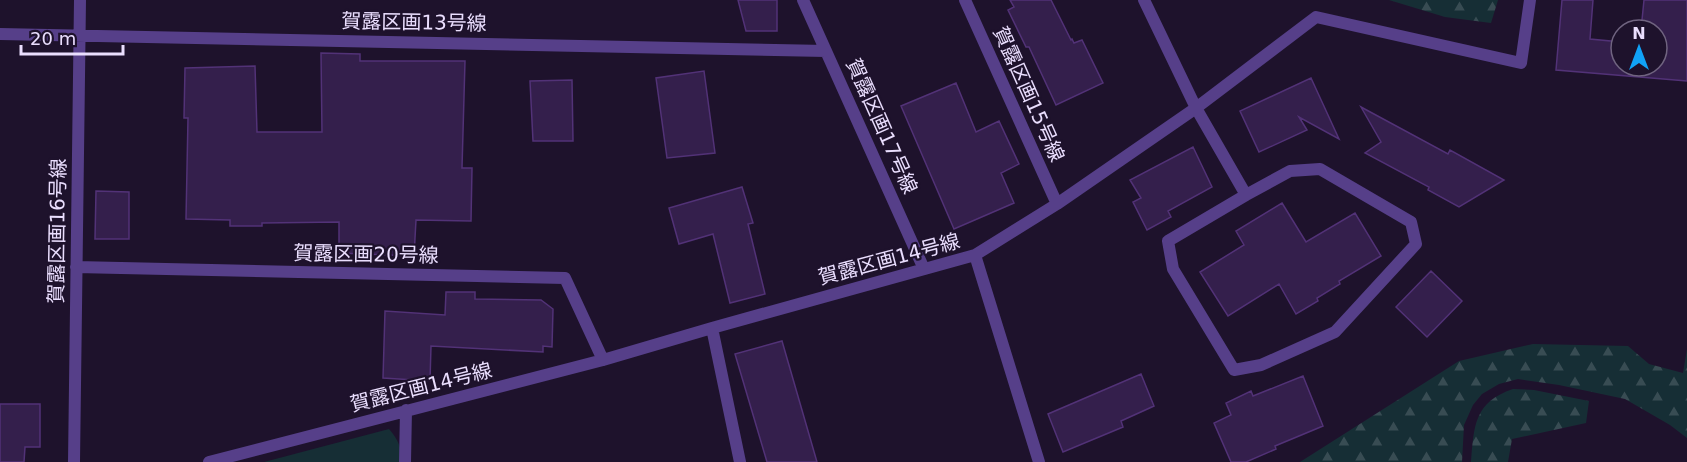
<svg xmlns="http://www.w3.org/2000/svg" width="1687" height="462" font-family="'DejaVu Sans','Noto Sans JP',sans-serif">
<defs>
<pattern id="forest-firs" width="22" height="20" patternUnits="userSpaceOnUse" patternTransform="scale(1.5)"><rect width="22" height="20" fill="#162e35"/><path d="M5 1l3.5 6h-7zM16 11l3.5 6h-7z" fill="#384c53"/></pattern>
</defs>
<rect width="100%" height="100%" fill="#1e122c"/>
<path fill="#162e35" d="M389,429C398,439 402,448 401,462H264Z"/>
<path fill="url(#forest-firs)" d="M1389,0H1498L1491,23L1445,17Z
M1533,344L1628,346L1649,364L1683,373L1687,349V438L1670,425L1625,399L1559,385L1518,379L1499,384L1482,394L1473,405L1464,425L1462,462H1300L1459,361Z
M1513,389L1534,390L1589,401L1586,423L1512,439L1508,462H1471C1474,426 1474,402 1513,389Z"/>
<path fill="#341f4c" stroke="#523277" stroke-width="1.5" d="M738,0H777V31H746Z
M1010,0H1051L1071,40L1072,39L1074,43L1082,40L1103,83L1056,105L1029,47H1026L1008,10L1014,7Z
M1562,0H1593L1590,39L1621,42V66H1657V30H1641L1644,0H1687V81L1556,70Z
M321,53L360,54V61H465L462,168H472L471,221L416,220L414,256L339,253V222L262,223V226H230V220L186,219L188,118H184L185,68L255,66L257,132H322Z
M704,71L715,153L667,158L656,78Z
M1311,78L1339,139L1299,117L1307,130L1259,152L1240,111Z
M572,80L573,141H533L530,81Z
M956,83L976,132L999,121L1019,164L1001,173L1014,203L954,229L901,106Z
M1361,107L1448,154L1450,150L1504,180L1459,207L1428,190L1429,187L1365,153L1381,142Z
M1193,147L1212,187L1168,211L1171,217L1147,230L1133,202L1141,198L1130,180Z
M742,187L753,223L748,224L765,294L730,303L713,234L679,244L669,208Z
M96,191L129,192V239H95Z
M1282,203L1306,242L1355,213L1381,256L1339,281L1340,284L1317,298L1318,301L1296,314L1279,284L1228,316L1200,272L1244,245L1236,231Z
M1431,271L1462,301L1427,337L1396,307Z
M446,292H475V299L541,300L553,309L552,347L543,346V352L431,346L430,381L383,378L385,311L445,315Z
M782,341L817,462H767L735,354Z
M1141,374L1154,406L1121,421L1123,427L1063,452L1048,414Z
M1303,376L1323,426L1275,446L1276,449L1246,462H1231L1214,423L1231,415L1226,403L1251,391L1253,396Z
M0,404H40V447H25L24,462H0Z"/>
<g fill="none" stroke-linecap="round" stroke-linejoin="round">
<path stroke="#563f89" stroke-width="12" d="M803,0L924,269
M965,0L1057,204
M1144,0L1196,108L1246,195L1168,241L1173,269L1234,370L1261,365L1335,332L1416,244L1411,222L1320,169L1290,171L1246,195
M0,34L826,51
M975,255L1039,462
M76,267L565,278L603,360
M712,328L740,462
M74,462L80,0
M209,462L603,360L712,328L975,255L1057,204L1196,108L1316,17L1521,63L1530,0
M405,462L406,410"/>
</g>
<g text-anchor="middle" stroke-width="4.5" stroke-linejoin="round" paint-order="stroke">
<g font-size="20" fill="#eadefe" stroke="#1e122c">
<text transform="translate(414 22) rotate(1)" y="7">賀露区画13号線</text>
<text transform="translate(1029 94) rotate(66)" y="7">賀露区画15号線</text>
<text transform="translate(882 126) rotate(66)" y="7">賀露区画17号線</text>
<text transform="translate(57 231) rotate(-89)" y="7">賀露区画16号線</text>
<text transform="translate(366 254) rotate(1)" y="7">賀露区画20号線</text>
<text transform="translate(889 259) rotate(-15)" y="7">賀露区画14号線</text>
<text transform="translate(421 387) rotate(-14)" y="7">賀露区画14号線</text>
</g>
</g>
<g transform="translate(1639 48)"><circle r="28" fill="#1e122c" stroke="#706480" stroke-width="1.5"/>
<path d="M0-4.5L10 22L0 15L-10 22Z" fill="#11a2f7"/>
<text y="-9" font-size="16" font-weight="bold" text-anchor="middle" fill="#eadefe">N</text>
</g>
<path d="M21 45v9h102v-9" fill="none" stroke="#eadefe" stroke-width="3"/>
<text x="30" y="45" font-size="18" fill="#eadefe" stroke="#1e122c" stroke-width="4.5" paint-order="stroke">20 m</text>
</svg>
